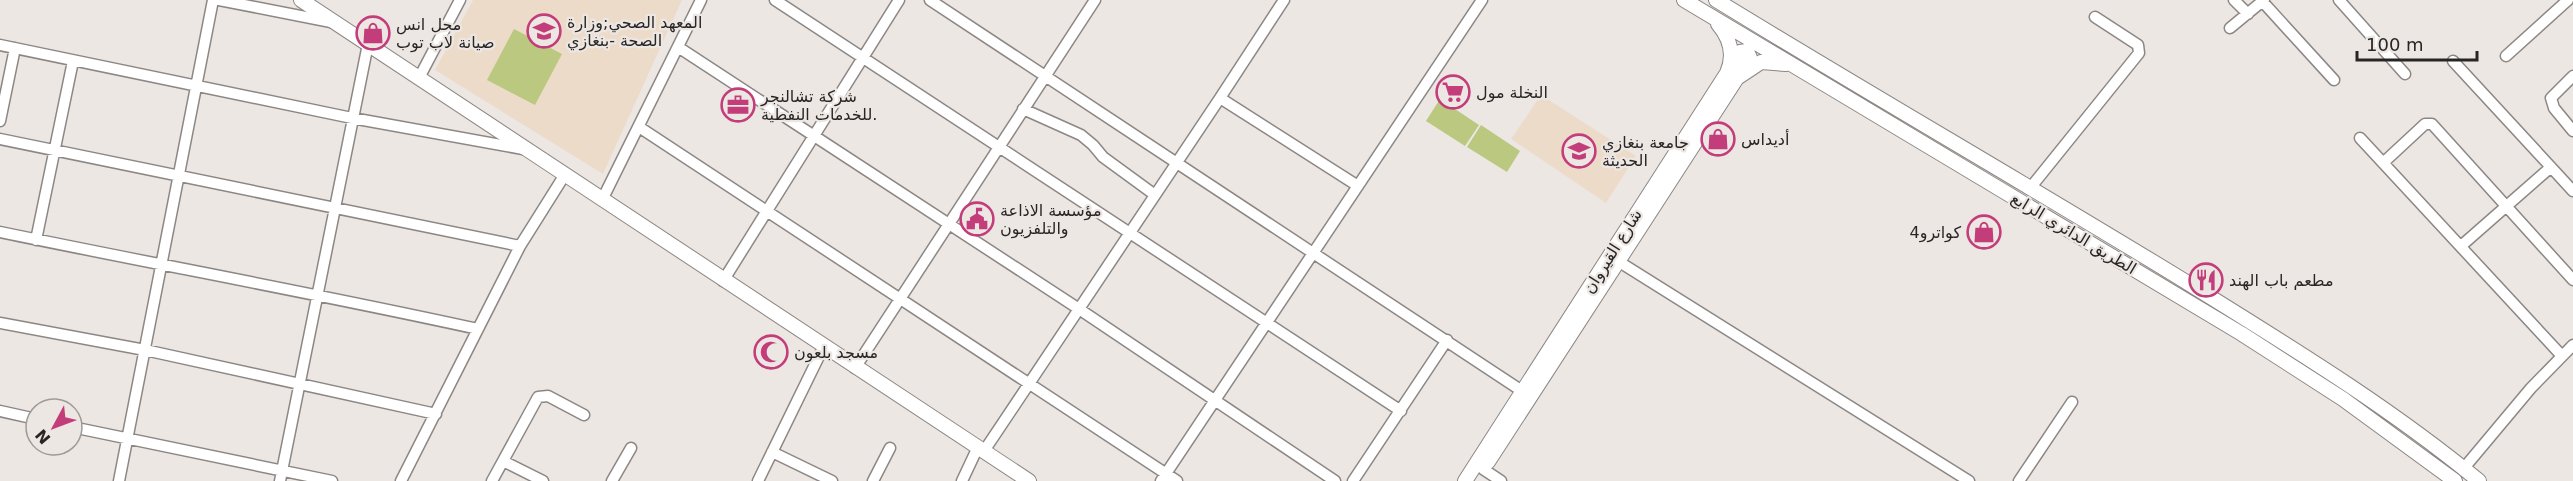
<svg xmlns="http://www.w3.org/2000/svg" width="2573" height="481" font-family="'DejaVu Sans','Noto Sans Arabic',sans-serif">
<rect width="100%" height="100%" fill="#ede7e4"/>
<path fill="#eddbca" d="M473,0H682L603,174L435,70Z
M1541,95L1636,156L1606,203L1511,139Z"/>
<path fill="#bbc880" d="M514,29L562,54L535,105L487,80Z
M1440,99L1479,125L1465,146L1426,121Z
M1481,125L1520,151L1507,172L1467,147Z"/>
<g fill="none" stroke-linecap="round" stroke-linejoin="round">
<defs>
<path id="minor" d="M219,0L331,22
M775,0L1401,411
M930,0L1522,391
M2234,0L2248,14
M2339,0L2405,74
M2262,1L2334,80
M2230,28L2264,0
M0,45L352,118L523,149
M678,47L1079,309L1335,481
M2506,56L2568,0
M2453,61L2573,191
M2573,76L2551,98L2554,108L2573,131
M419,78L460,0
M1220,98L1284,0
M1023,109L1081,135L1093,145L1103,157L1155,195
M0,121L15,48
M639,127L1177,481
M2360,138L2562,356
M0,139L520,246
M2383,163L2425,124H2432L2573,280
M2031,187L2139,53L2138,45L2095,17
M602,200L701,0
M0,232C159,265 319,294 478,329
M36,240L73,61
M2461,246L2551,167
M1613,258L1969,481
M723,281L899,0
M0,323L145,350L436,414
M855,368L1095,0
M0,411L36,419
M72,427L332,481
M984,451L1220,98L1358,186
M772,452L832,481
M503,461L543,481
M2464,468L2531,388L2573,345
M1483,469L1501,481
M119,481L213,0
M280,481L368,44
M401,481L520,246L564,176
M492,481L538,397L548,396L584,415
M612,481L631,448
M758,481L824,346
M873,481L890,448
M962,481L978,447
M1161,481L1482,0
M1353,481L1447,340
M2019,481L2072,402"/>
<path id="major" d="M301,0L1029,481
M1684,0L2242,334L2343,399L2455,481
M1716,0C1871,95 2028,185 2183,280C2284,343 2387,405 2479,481
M1732,66L1740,52L1747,51L1750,58L1741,71
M1488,462L1737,78L1761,62L1786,64
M1465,481L1727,73C1735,55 1730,38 1718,24"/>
</defs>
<use href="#minor" stroke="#8c8784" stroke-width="13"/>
<use href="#major" stroke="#8c8784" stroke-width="16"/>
<use href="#minor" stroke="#fff" stroke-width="10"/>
<use href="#major" stroke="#fff" stroke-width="14"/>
</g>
<defs>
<symbol id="university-ring" viewBox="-11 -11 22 22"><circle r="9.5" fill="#ede7e4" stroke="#c43d7b" stroke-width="1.5"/><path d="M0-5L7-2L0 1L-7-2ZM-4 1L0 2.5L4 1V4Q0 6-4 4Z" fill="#c43d7b"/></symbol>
<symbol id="shop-ring" viewBox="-11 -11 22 22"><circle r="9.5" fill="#ede7e4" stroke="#c43d7b" stroke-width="1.5"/><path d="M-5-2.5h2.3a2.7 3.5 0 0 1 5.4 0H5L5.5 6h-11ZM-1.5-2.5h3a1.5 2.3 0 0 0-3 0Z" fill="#c43d7b"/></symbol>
<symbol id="supermarket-ring" viewBox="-11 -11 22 22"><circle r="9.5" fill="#ede7e4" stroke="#c43d7b" stroke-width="1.5"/><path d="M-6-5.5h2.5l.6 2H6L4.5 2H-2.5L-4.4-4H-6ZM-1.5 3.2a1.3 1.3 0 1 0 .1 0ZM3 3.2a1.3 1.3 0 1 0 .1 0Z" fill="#c43d7b"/></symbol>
<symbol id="office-ring" viewBox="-11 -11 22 22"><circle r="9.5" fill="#ede7e4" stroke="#c43d7b" stroke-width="1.5"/><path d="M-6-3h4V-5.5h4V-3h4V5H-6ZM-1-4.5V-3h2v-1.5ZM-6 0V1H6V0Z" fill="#c43d7b"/></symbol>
<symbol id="civic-ring" viewBox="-11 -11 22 22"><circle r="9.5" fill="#ede7e4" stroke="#c43d7b" stroke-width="1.5"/><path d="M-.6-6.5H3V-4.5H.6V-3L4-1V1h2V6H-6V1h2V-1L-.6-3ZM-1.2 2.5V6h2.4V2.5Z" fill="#c43d7b"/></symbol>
<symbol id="restaurant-ring" viewBox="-11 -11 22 22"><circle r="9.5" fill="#ede7e4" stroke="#c43d7b" stroke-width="1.5"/><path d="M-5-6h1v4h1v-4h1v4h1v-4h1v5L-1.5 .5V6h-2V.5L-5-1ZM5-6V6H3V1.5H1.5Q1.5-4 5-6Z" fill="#c43d7b"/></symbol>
<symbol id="mosque-ring" viewBox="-11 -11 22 22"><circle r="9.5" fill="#ede7e4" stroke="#c43d7b" stroke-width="1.5"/><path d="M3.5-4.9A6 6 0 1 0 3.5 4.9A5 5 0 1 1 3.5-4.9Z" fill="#c43d7b"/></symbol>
</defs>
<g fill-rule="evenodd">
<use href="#university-ring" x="525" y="12" width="38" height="38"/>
<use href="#shop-ring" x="354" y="14" width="38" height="38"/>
<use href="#supermarket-ring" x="1434" y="73" width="38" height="38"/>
<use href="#office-ring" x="719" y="86" width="38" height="38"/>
<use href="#shop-ring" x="1699" y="120" width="38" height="38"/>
<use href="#university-ring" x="1560" y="132" width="38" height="38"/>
<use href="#civic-ring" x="958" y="200" width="38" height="38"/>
<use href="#shop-ring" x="1965" y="213" width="38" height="38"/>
<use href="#restaurant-ring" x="2187" y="261" width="38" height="38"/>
<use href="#mosque-ring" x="752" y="333" width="38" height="38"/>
</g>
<g text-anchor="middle" stroke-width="4.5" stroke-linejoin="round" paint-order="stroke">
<g font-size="16" fill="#282625" stroke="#ede7e4" text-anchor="start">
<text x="567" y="28">المعهد الصحي;وزارة<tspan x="567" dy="18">الصحة -بنغازي</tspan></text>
<text x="396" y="30">محل انس<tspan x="396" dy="18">صيانة لاب توب</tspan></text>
<text x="1476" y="98">النخلة مول</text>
<text x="761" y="102">شركة تشالنجر<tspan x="761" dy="18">للخدمات النفطية.</tspan></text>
<text x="1741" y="145">أديداس</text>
<text x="1602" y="148">جامعة بنغازي<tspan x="1602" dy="18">الحديثة</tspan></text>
<text x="1000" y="216">مؤسسة الاذاعة<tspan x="1000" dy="18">والتلفزيون</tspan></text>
<text x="1961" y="238" text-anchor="end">كواترو4</text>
<text x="2229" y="286">مطعم باب الهند</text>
<text x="794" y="358">مسجد بلعون</text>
</g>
<g font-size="16" fill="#282625" stroke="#ede7e4">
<text transform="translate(2074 233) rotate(31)" y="6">الطريق الدائري الرابع</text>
<text transform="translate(1612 251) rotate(-58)" y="6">شارع القيروان</text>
</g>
</g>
<g transform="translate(54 427) rotate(229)"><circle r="28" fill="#ede7e4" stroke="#9e9a98" stroke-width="1.5"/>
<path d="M0-4.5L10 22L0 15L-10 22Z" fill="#c43d7b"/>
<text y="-9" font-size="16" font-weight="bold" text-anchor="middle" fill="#282625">N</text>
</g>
<path d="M2357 51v9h120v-9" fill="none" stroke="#282625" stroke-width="3"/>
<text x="2366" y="51" font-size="18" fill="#282625" stroke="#ede7e4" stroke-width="4.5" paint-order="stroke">100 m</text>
</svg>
